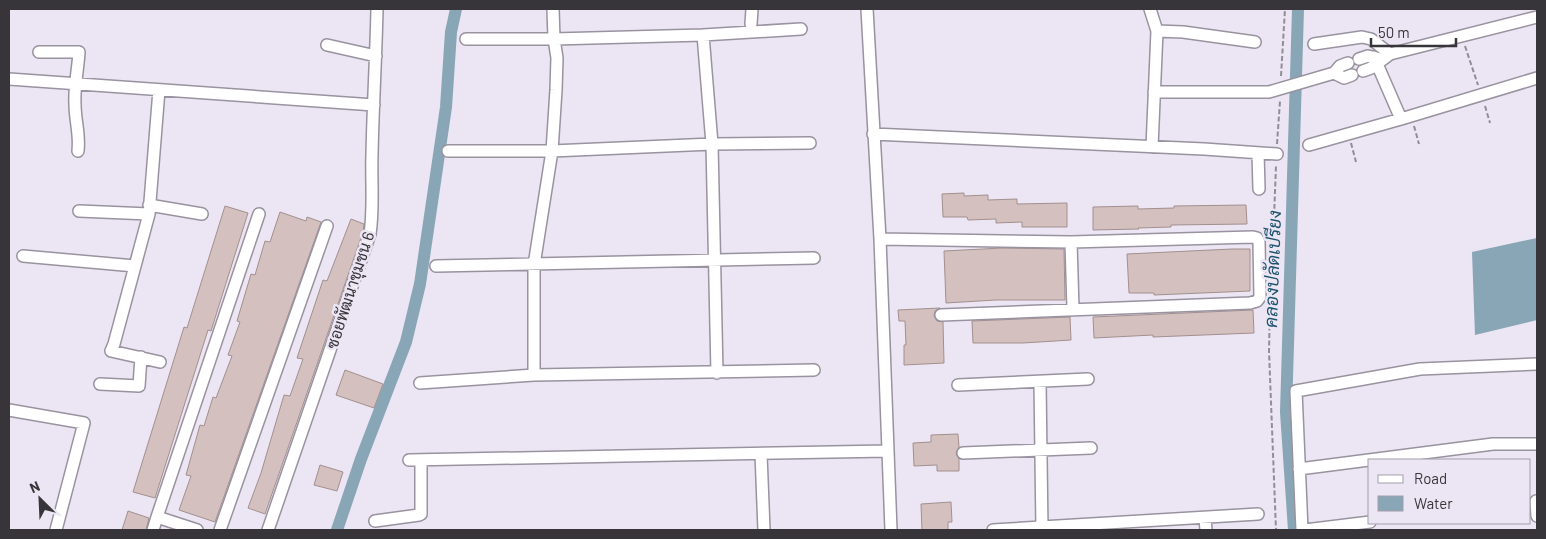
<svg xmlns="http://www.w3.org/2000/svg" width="1546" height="539" font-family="Barlow,Sarabun,sans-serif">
<rect width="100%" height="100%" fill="#ece5f3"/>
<path fill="#88a6b6" d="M1537,238V320L1475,335L1472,252Z"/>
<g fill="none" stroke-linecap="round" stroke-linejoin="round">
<path stroke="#88a6b6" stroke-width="12" d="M337,530L361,459L406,342L420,284L446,107L451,32L456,9
M1294,530L1286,412L1298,9"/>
</g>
<path fill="#d3c0bf" stroke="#a2908f" d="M964,193V196L988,195V200L1017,199V204L1067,203V227H1022V222L996,223V219L968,220L967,217H943L942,194Z
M1246,205L1247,224L1171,225V227L1138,228L1139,229L1093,230V207L1138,206V209L1174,208V206Z
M225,206L248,213L211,331L208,330L155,498L133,492L184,327L187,328Z
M280,212L306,221L307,217L321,222L215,522L179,510L191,476L186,475L200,425L204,426L213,397L216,398L232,356L228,355L240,322L237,321L251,274L255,275L265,241L270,242Z
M351,219L364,224L363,232L265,514L248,508L261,473L284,395L290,396L303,359L297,358L323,280L327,281Z
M1002,248L1064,249L1065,300H996L946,303L944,251Z
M1232,249H1250V291L1154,295V293H1129L1127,254Z
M940,308L935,311L934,316L937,321L943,322L944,363L904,365V345H906L905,321H899L898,310Z
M1253,310L1254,333L1153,337V335L1094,338L1093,317Z
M1070,317L1071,340L1023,343H973L972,321Z
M345,370L383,384L374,408L336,395Z
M958,434L959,447L956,453L959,459V471H937V465L914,466L913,443L931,442V435Z
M320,465L343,472L337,491L314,485Z
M951,502L952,522H948V530H922L921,504Z
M128,511L149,518L146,530H122Z"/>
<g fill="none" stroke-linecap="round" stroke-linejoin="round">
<defs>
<path id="minor" d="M867,9L880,239L891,530
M1150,9L1157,31L1183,32L1255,42
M751,24L752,9
M703,35L712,144L717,373
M466,39H554L703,35L801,29
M1314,44L1362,37L1371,39L1390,54
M327,45L376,56
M39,52H79C78,69 74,87 75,104C75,121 80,134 78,151
M1359,59L1368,56L1381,59
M1363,71L1371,68L1390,54L1537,17
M1334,73L1344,78L1352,75
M9,79L374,105
M159,90L149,214L114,344L111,351L160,362
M1154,92H1269L1334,73L1340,66L1348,63
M1401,119L1537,78
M873,134L1204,149L1277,154
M1309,145L1401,119L1374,57
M1152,147L1157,31
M448,151H552L712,144L810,143
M1258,153L1259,189
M149,205L202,214
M79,211L149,214
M880,239L1071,242L1253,237L1257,238L1259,242L1260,297L1257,301L1250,303L941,315
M1071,242L1073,309
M23,256L135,266
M436,266L814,258
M534,375V265L552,151L556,90L557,58L554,39L553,9
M1040,382L1042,530
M420,383L534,375L814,370
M100,384L139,386L141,357
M958,385L1088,379
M9,410L84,423L56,530
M963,453L1091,448
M761,454L764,530
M409,460L887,451
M1299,469L1493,444H1537
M1536,501L1537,516
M157,517L259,214
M1205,518L1206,530
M375,521L419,515L421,514V460
M153,530L157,517L197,530
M220,530L327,226
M268,530L370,234C374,207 371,180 372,154C373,105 376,57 377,9
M993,530L1258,514
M1302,530L1296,391L1420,369L1537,364
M1305,530L1370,522"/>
</defs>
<use href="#minor" stroke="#99929f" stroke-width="14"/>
<path stroke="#918d96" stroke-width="2" stroke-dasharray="5 2.5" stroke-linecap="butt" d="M1465,46L1478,85
M1281,76L1285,9
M1485,106L1490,123
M1414,126L1419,144
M1351,143L1356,162
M1277,144L1280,101
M1272,269L1276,166
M1270,303L1269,351L1276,530"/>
<use href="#minor" stroke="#fff" stroke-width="11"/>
</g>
<g text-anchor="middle" stroke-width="5" stroke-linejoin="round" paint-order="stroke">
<g font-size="16" fill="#37353a" stroke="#ece5f3">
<text transform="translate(350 290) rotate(-72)" y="6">ซอยพัฒนาชุมชน 6</text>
</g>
<g font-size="18" font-style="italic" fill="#1b536c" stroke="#ece5f3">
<text transform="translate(1273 269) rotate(-88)" y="6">คลองปลัดเปรียง</text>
</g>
</g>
<rect width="1546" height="539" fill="none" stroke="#37353a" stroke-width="20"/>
<rect x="1368" y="459" width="162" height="65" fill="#ece5f3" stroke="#a49fa9"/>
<rect x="1378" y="475" width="25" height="8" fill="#ffffff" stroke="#a49fa9"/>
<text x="1414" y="484" font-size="15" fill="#37353a">Road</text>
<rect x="1378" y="496" width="25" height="15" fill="#88a6b6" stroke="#a49fa9"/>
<text x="1414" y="509" font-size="15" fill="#37353a">Water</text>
<g transform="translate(40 499) rotate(336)" stroke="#ece5f3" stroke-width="4" paint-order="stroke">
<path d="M0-4L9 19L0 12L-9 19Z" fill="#37353a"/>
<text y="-8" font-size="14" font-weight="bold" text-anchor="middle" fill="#37353a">N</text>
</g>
<path d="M1371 38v8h85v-8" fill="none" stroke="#37353a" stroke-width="2.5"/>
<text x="1378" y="38" font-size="15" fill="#37353a" stroke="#ece5f3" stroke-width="4" paint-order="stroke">50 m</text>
</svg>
